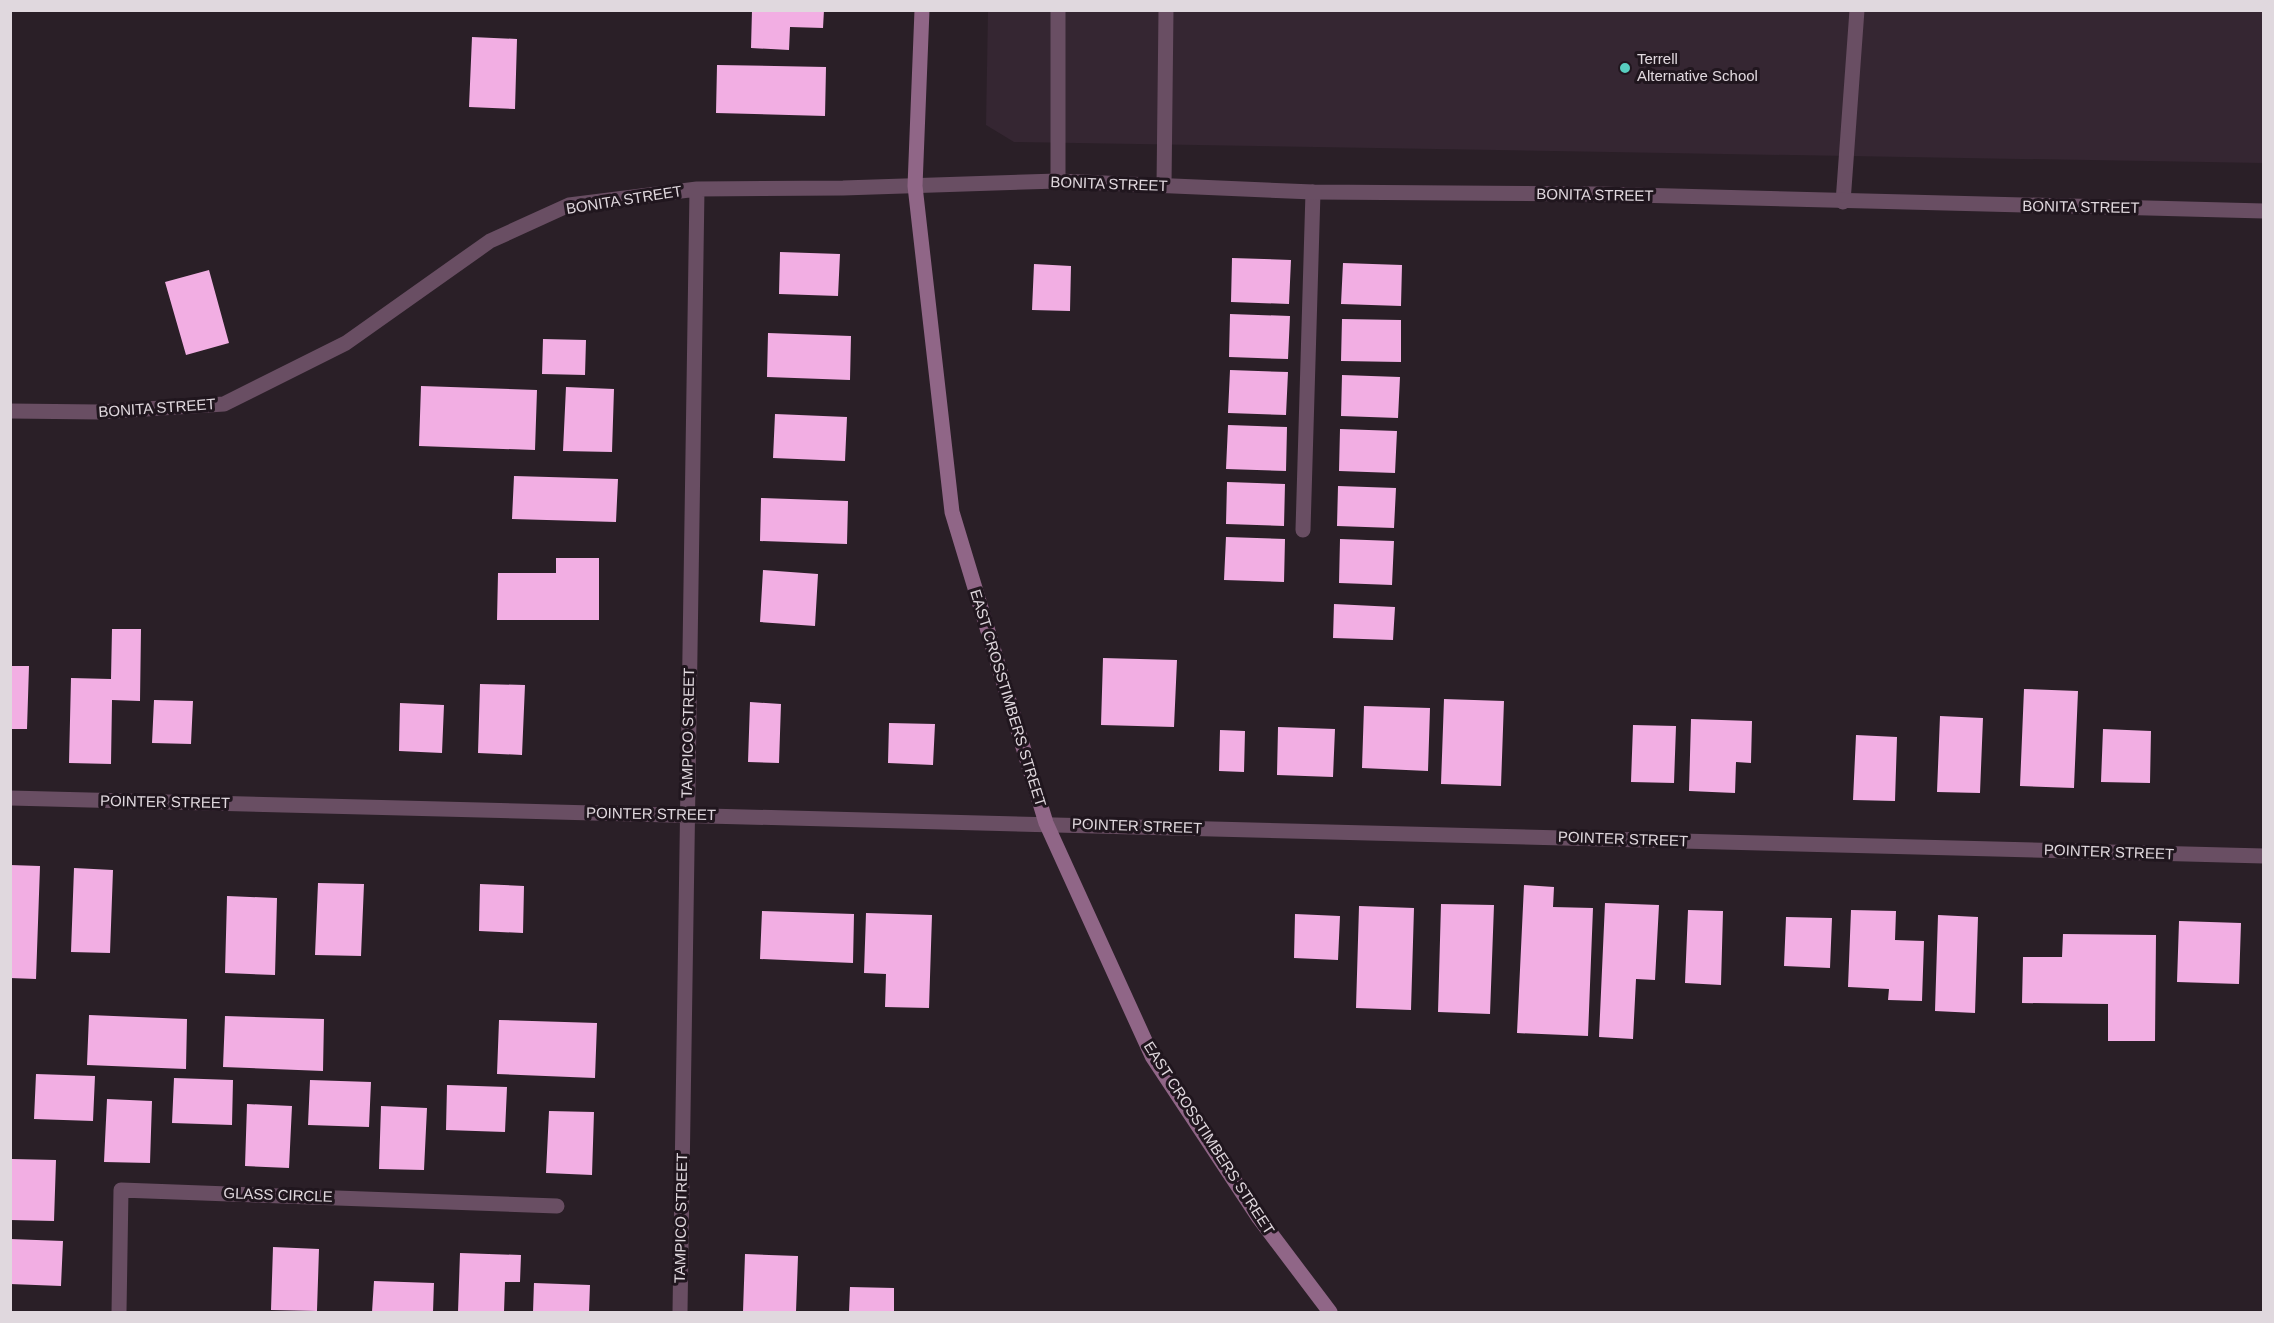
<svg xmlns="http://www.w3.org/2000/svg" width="2274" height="1323" font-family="Arial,sans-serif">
<rect width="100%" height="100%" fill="#2a1f27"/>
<path fill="#352632" d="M988,11H2263V163L1014,142L986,125Z"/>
<path fill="#f2aee3" d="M752,10H824L823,28L790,27L789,50L751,48Z
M472,37L517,39L515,109L469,107Z
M717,65L826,67L825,116L716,113Z
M780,252L840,254L838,296L779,294Z
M1232,258L1291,260L1289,304L1231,302Z
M1343,263L1402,265L1401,306L1341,304Z
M1034,264L1071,266L1070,311L1032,310Z
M209,270L229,343L186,355L165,282Z
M1230,314L1290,316L1288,359L1229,357Z
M1342,319L1401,320V362L1341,361Z
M768,333L851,336L850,380L767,377Z
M543,339L586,340L585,375L542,374Z
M1230,370L1288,372L1286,415L1228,413Z
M1342,375L1400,377L1398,418L1341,416Z
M421,386L537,390L535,450L419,446Z
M566,387L614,389L612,452L563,451Z
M775,414L847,417L845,461L773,458Z
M1228,425L1287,427L1286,471L1226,469Z
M1340,429L1397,431L1395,473L1339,471Z
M514,476L618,479L616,522L512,519Z
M1227,482L1285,484L1284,526L1226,524Z
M1338,486L1396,488L1394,528L1337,526Z
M761,498L848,501L847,544L760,541Z
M1226,537L1285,539L1284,582L1224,580Z
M1340,539L1394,541L1392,585L1339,583Z
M556,558H599V620H497L498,573H556Z
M763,570L818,574L815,626L760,622Z
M1334,604L1395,607L1393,640L1333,638Z
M112,629H141L140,701L112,700L111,764L69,763L71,678L111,679Z
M1103,658L1177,660L1174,727L1101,725Z
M10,666H29L27,729H10Z
M480,684L525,685L522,755L478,753Z
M2024,689L2078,691L2074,788L2020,786Z
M1444,699L1504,701L1501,786L1441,784Z
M154,700L193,701L191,744L152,743Z
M750,702L781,704L779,763L748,762Z
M400,703L444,705L442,753L399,751Z
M1364,706L1430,708L1428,771L1362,768Z
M1940,716L1983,718L1980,793L1937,792Z
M1691,719L1752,721L1751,763L1736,762L1735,793L1689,791Z
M889,723L935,724L933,765L888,763Z
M1633,725L1676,726L1674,783L1631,782Z
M1278,727L1335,729L1333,777L1277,775Z
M2103,729L2151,731L2150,783L2101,782Z
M1220,730L1245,731L1244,772L1219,771Z
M1856,735L1897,737L1895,801L1853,800Z
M10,865L40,866L36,979L10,978Z
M74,868L113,870L110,953L71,952Z
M318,883L364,884L361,956L315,955Z
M480,884L524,886L523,933L479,931Z
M1524,885L1554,887L1553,907L1593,908L1588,1036L1517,1033Z
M227,896L277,898L275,975L225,973Z
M1605,903L1659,905L1655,980L1636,979L1633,1039L1599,1037Z
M1441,904L1494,905L1490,1014L1438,1012Z
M1359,906L1414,908L1411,1010L1356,1008Z
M1688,910L1723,911L1721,985L1685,983Z
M1851,910L1896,911L1895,940L1924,941L1922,1001L1888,1000L1889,989L1848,987Z
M762,911L854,914L853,963L760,959Z
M866,913L932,915L929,1008L885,1007L886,974L864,973Z
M1295,914L1340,916L1338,960L1294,958Z
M1938,915L1978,917L1975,1013L1935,1011Z
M1786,917L1832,918L1830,968L1784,966Z
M2179,921L2241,923L2239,984L2177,982Z
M2063,934L2156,935L2155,1041H2108V1004L2022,1003L2023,957H2062Z
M89,1015L187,1019L186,1069L87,1065Z
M225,1016L324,1019L323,1071L223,1067Z
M499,1020L597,1023L595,1078L497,1074Z
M36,1074L95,1076L93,1121L34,1119Z
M174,1078L233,1080L232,1125L172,1123Z
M310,1080L371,1082L369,1127L308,1125Z
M447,1085L507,1087L505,1132L446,1130Z
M107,1099L152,1101L150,1163L104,1162Z
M247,1104L292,1106L289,1168L245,1166Z
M381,1106L427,1108L424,1170L379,1169Z
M549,1111L594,1112L592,1175L546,1173Z
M12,1159L56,1160L54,1221L10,1220Z
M10,1239L63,1241L61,1286L10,1284Z
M273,1247L319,1249L317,1311L271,1310Z
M460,1253L521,1255L520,1282H505L504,1312H458Z
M745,1254L798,1256L796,1312H743Z
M374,1281L434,1283L433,1312H372Z
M534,1283L590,1285L589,1312H533Z
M850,1287L894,1288V1312H849Z"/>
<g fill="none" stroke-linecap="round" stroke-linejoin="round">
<path stroke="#694e63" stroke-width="15" d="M1058,181V10
M1164,186L1166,10
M1843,202L1857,10
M1303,530L1313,192"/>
<path stroke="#694e63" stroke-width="15" d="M10,411L99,412L224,404L346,343L490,241L569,205L697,189L843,188L1058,181L1313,192L1596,194L2264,211
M10,798L2264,856
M119,1312L121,1190L557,1206
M680,1312L697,189"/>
<path stroke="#906687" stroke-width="15" d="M922,10L915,186L952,512L1046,823L1152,1056L1259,1218L1330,1312"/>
</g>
<circle fill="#58cec0" stroke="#20161e" stroke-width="2" cx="1625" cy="68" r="6"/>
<g text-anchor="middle" stroke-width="6" stroke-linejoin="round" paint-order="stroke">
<g font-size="15" fill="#e0d8de" stroke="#20161e" text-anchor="start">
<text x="1637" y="64">Terrell<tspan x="1637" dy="17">Alternative School</tspan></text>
</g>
<g font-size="15" fill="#e0d8de" stroke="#20161e">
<text transform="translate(1109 184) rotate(2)" y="5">BONITA STREET</text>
<text transform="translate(1595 195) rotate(1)" y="5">BONITA STREET</text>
<text transform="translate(624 200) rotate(-9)" y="5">BONITA STREET</text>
<text transform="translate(2081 207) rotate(1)" y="5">BONITA STREET</text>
<text transform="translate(157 408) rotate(-4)" y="5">BONITA STREET</text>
<text transform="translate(1008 698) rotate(73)" y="5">EAST CROSSTIMBERS STREET</text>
<text transform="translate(688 733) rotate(-89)" y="5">TAMPICO STREET</text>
<text transform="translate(165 802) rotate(1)" y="5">POINTER STREET</text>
<text transform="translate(651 814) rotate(1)" y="5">POINTER STREET</text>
<text transform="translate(1137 826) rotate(2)" y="5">POINTER STREET</text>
<text transform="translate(1623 839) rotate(2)" y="5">POINTER STREET</text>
<text transform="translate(2109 852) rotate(2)" y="5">POINTER STREET</text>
<text transform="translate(1209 1138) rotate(57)" y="5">EAST CROSSTIMBERS STREET</text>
<text transform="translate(278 1195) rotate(2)" y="5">GLASS CIRCLE</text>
<text transform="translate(681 1218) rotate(-89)" y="5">TAMPICO STREET</text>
</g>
</g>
<rect width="2274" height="1323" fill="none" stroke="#e0d8de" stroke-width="24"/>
</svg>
